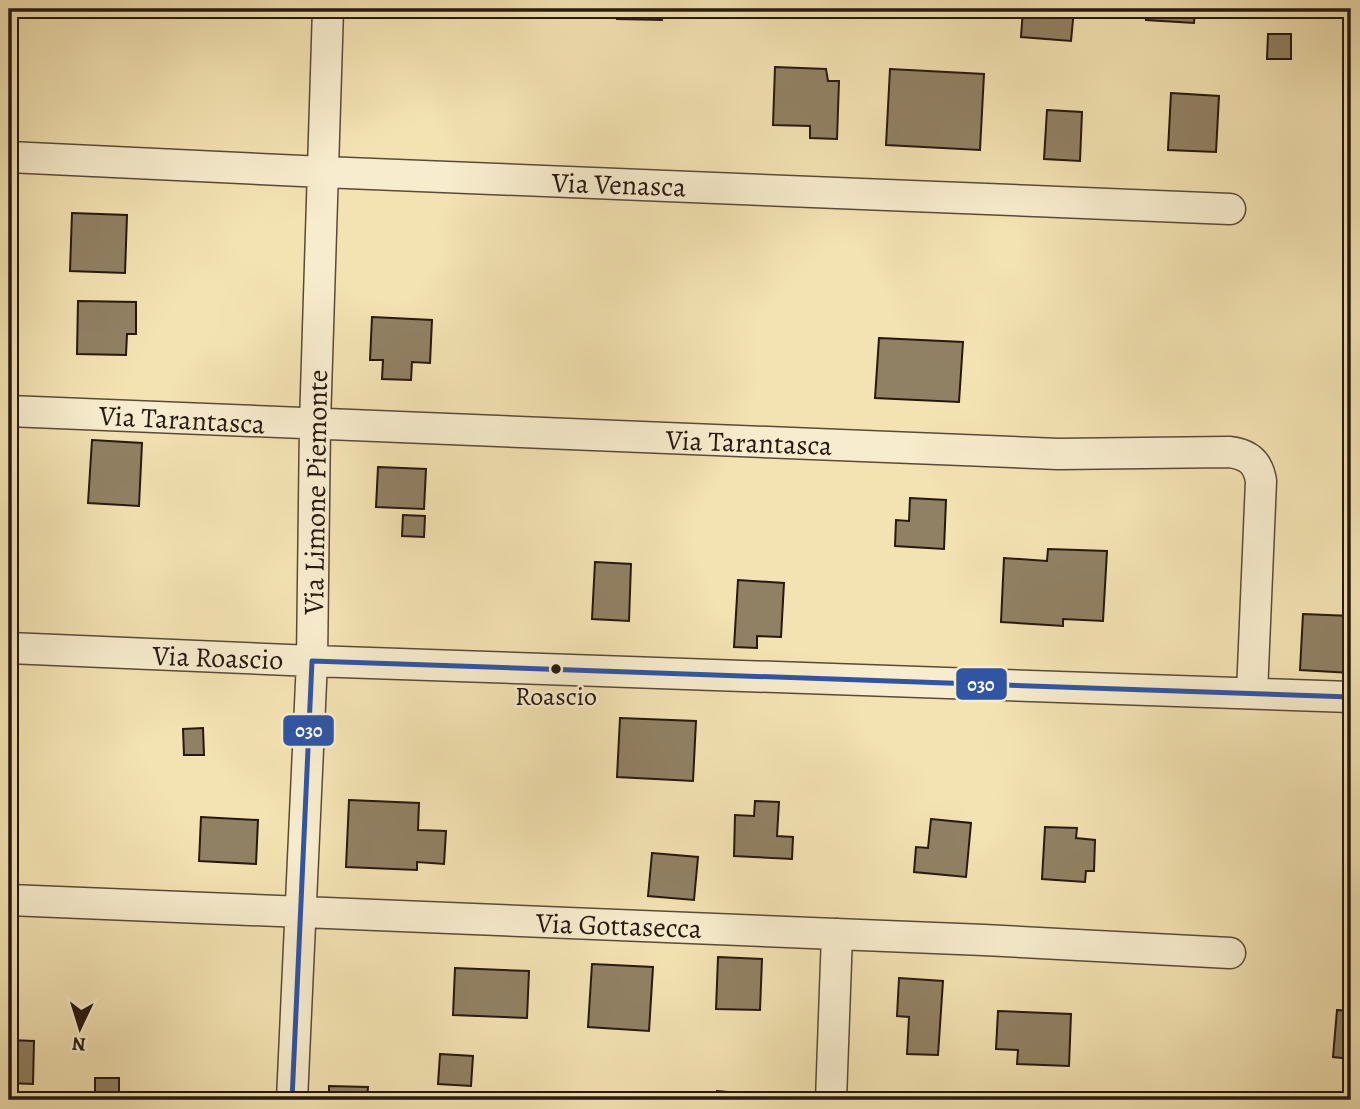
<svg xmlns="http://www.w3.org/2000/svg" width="1360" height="1109" font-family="Alegreya,serif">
<rect width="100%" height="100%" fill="#f3e2b2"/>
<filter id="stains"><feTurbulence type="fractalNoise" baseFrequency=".00286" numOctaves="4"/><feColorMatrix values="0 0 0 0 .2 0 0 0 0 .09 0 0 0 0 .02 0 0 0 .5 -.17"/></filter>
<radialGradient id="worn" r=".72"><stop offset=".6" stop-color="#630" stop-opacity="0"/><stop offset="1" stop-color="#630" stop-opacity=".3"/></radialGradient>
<path fill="#918164" stroke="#27180f" stroke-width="2" d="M618,9H663L662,20L617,19Z
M1023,9H1074L1071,41L1021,37Z
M1146,9H1195L1194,23L1146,20Z
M1268,34H1291V59H1267Z
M775,67L826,69L828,81H839L837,139L810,138V126L773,125Z
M890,69L984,74L980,150L886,145Z
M1171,93L1219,96L1216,152L1168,150Z
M1047,110L1082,112L1080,161L1044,159Z
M72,213L127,215L125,273L70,271Z
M78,301L136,302V334H127L126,355L77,354Z
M372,317L432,320L430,363L412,362L411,380L382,379L383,360H370Z
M879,338L963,342L959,402L875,398Z
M92,440L142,443L139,506L88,503Z
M378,467L426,469L424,509L376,507Z
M910,498L946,500L944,549L895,546L896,520L909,521Z
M403,515L425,516L424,537L402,536Z
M1048,549L1107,551L1103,621L1063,619V626L1001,622L1004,558L1047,561Z
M595,562L631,564L629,621L592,619Z
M738,580L784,583L781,637L757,636V648L734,647Z
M1303,614L1351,616V673L1300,670Z
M620,718L696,721L693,781L617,777Z
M203,728L204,755H184L183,729Z
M349,800L419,803L418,830L446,831L444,864L417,862V870L346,867Z
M755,801L779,802L777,836L793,837L792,859L734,856L735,815L754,816Z
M201,817L258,820L256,864L199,861Z
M931,819L971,823L966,877L914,872L916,847L928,848Z
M1045,827L1077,828L1076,838L1095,840L1094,871H1086L1085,882L1042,879Z
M652,853L698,857L694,900L648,896Z
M718,957L762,959L760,1010L716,1009Z
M592,964L653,967L649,1031L588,1027Z
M455,968L529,971L527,1018L453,1015Z
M899,978L943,981L938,1055L907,1054L909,1017L897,1016Z
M1337,1010L1351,1011V1059L1333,1057Z
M998,1011L1071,1014L1069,1066L1017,1064L1018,1050L996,1049Z
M9,1040L34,1041L33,1084L9,1083Z
M440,1054L473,1056L471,1086L438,1084Z
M95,1078H119V1100H95Z
M329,1086L368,1087L367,1100H329Z
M717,1091L773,1096V1100H716Z"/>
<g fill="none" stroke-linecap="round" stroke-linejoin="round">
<defs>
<path id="street" d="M9,157L323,172L1230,209
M9,411L1058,454L1229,452C1248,454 1258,462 1261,481L1252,693
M9,648L312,661L1351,697
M9,900L984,940L1230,953
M292,1100L312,661L315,424L328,9
M831,1100L837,934"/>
</defs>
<use href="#street" stroke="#5a4a38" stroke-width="33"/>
<use href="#street" stroke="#f7eccd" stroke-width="30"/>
<defs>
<path id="bus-1" d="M292,1100L312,661L1351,697"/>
</defs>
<use href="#bus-1" stroke="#f7eccd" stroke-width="10"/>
<use href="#bus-1" stroke="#3155a3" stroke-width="5"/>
</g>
<circle fill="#27180f" stroke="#f7eccd" stroke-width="2.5" cx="556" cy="669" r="6"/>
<g text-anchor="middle" stroke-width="5" stroke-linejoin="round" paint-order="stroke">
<g font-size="26" fill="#27180f" stroke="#f7eccd">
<text x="556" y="705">Roascio</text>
</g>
<g font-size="28" fill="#27180f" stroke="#f7eccd">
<text transform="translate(619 184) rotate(2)" y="10">Via Venasca</text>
<text transform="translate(182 419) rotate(3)" y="10">Via Tarantasca</text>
<text transform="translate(749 442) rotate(2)" y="10">Via Tarantasca</text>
<text transform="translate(315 492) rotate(-89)" y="10">Via Limone Piemonte</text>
<text transform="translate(218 657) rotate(2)" y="10">Via Roascio</text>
<text transform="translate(619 925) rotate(2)" y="10">Via Gottasecca</text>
</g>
</g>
<g stroke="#f7eccd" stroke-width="2.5">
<rect x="955" y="667" width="53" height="34" rx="7" fill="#3155a3"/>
<rect x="282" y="714" width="53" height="33" rx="7" fill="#3155a3"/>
</g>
<g font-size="19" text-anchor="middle" font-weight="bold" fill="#fff">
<text x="981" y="691">030</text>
<text x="309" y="737">030</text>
</g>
<rect width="1360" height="1109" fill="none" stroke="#f3e2b2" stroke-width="35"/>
<rect x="10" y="10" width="1339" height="1088" fill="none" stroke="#27180f" stroke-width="3.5"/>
<rect x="18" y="18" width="1325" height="1074" fill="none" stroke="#27180f" stroke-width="2"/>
<g transform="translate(80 1028) rotate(184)" stroke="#f7eccd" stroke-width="5" paint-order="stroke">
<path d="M0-5L12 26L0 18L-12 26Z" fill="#27180f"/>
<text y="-10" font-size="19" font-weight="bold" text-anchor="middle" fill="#27180f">N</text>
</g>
<rect width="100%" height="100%" filter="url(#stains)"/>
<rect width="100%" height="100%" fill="url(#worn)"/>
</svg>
